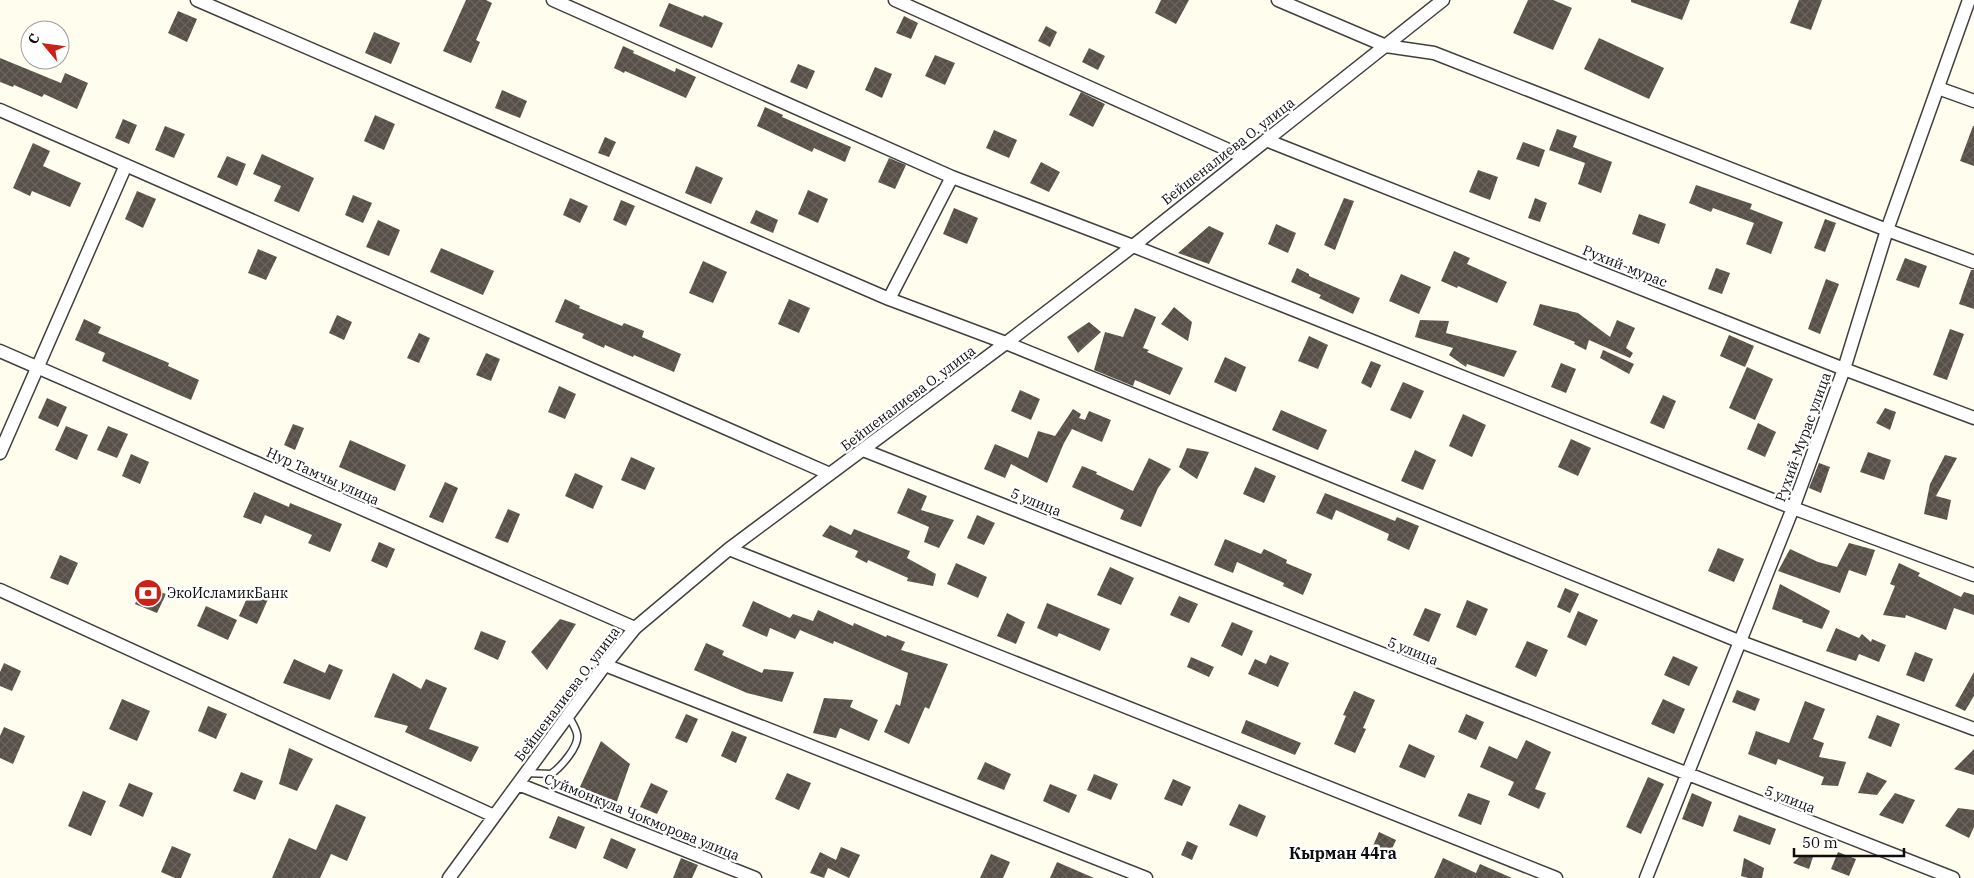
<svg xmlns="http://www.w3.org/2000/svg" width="1974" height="878" font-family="'IBM Plex Serif',serif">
<defs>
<pattern id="building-cross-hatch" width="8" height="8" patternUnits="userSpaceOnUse" patternTransform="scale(1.25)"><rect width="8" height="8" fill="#574f48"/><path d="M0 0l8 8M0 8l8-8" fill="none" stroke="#6a645e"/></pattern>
</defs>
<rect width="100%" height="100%" fill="#fffded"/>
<path fill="url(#building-cross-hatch)" d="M466,0H486L492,3L476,40L480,42L471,63L443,51Z
M1161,0H1189L1176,24L1155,13Z
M1528,0H1553L1572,8L1553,50L1513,33Z
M1631,0H1690L1682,20L1631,2Z
M1799,0H1822L1811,30L1790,23Z
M669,3L703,17L704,15L723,23L712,48L659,26Z
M178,11L197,19L187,42L168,33Z
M904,16L918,23L911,39L896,33Z
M1046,26L1057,32L1050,47L1038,41Z
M374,32L400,43L391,64L365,53Z
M1599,38L1664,68L1649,99L1584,69Z
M623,46L634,51L633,53L675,72L676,68L696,77L686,98L625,71L624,73L614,68Z
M1089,48L1105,56L1098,70L1082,62Z
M935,55L955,63L945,85L925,76Z
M0,58L61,83L65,73L88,83L77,109L44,94L42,97L14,85L13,87L0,82Z
M798,64L815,71L807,89L790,82Z
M875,67L892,74L882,98L865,90Z
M502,90L527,101L520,118L495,108Z
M1081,92L1105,104L1093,127L1069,115Z
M765,107L783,115L782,117L851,147L845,162L814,148L812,152L757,126Z
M375,115L395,124L384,150L364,141Z
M123,119L137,125L129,144L115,138Z
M165,126L185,134L174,158L155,150Z
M1973,126H1974V166L1960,161Z
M1557,129L1577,136L1573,147L1612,162L1601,193L1578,184L1585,163L1549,150Z
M994,130L1017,140L1009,158L986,148Z
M605,137L616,142L609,157L598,153Z
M1523,142L1545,150L1539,167L1516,159Z
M33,143L50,151L43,166L81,183L70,207L32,191L30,196L13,188Z
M262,154L314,178L299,212L274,201L281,186L253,174Z
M227,156L246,164L237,186L217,177Z
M889,158L906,165L895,189L878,182Z
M1041,162L1060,172L1049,192L1030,183Z
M696,166L723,178L711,204L685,193Z
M1478,170L1498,177L1490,200L1469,192Z
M1696,185L1752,204L1750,209L1783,222L1771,254L1746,244L1754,223L1713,208L1711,212L1689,203Z
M808,190L828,199L818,223L798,214Z
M137,191L156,199L143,228L125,219Z
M353,195L372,203L363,223L345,215Z
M570,198L588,206L580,223L563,215Z
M1344,198L1354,201L1335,250L1324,245Z
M1535,198L1547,203L1540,222L1528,218Z
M621,200L635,206L626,226L613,220Z
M954,208L978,218L967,244L943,234Z
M756,210L778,220L773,233L750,223Z
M1639,214L1666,224L1659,244L1632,234Z
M1825,219L1836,223L1825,252L1814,248Z
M378,220L400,230L389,256L366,247Z
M1276,224L1296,233L1288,253L1268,244Z
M1209,226L1224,233L1209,264L1178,253Z
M441,248L494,271L483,295L430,272Z
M258,249L277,257L266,280L248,273Z
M1454,251L1470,258L1467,264L1507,282L1497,303L1458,286L1457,288L1441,281Z
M1905,258L1927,266L1919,288L1896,280Z
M703,261L727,272L713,303L689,293Z
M1297,268L1309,274V276L1360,298L1353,314L1319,298L1321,295L1291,282Z
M1716,268L1730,273L1722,294L1708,289Z
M1971,270H1974V309L1959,304Z
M1401,274L1431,287L1419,314L1389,301Z
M1826,279L1839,284L1820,334L1808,329Z
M565,299L580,306L579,308L622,326L624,323L644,331L642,337L681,354L674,372L634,355L633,357L605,345L604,348L582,338L584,334L555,322Z
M789,299L810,308L799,333L778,324Z
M1540,304L1578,313L1610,337L1617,320L1635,328L1626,348L1633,353L1630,358L1589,340L1586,350L1574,344L1575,342L1533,325Z
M1174,307L1192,322L1188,341L1161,324Z
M1135,308L1156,317L1143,348L1149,350L1147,352L1183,368L1170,395L1135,380L1133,386L1094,370L1105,332L1123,337Z
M337,315L352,322L344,340L329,333Z
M84,319L101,327L98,333L169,363L168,366L199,380L191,400L102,361L105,353L75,340Z
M1420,320L1449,321L1446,333L1517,351L1504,377L1467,364L1466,367L1449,355L1453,348L1415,337Z
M1089,322L1101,332L1078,353L1067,337Z
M1950,329L1964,334L1947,380L1933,375Z
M419,333L430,338L419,363L407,358Z
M1729,335L1754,346L1745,367L1720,356Z
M1309,336L1328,345L1318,369L1298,361Z
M1603,350L1634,364L1629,374L1600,358Z
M486,353L500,359L491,381L476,375Z
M1225,357L1246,367L1236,392L1214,382Z
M1371,361L1381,365L1371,388L1361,383Z
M1561,363L1576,369L1566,393L1551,387Z
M1747,367L1773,379L1755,420L1729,408Z
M1403,382L1424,391L1411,419L1390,410Z
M559,386L576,394L565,419L548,412Z
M1020,390L1040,399L1031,420L1011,411Z
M1663,395L1676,401L1664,429L1650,423Z
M47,398L67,407L58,427L38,418Z
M1885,408L1896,412L1890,430L1876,423Z
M1073,409L1081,414L1079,418L1085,420L1089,411L1111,420L1102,442L1072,429L1064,443L1047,483L1011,464L1005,478L984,469L995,444L1028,458L1038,431L1055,436Z
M1281,410L1327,430L1318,450L1272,430Z
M1463,414L1486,425L1472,457L1449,446Z
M1758,423L1776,432L1765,457L1747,449Z
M293,424L304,428L295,450L284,445Z
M66,426L88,435L77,460L55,450Z
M108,426L128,434L117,458L97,450Z
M1571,439L1591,448L1578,476L1558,467Z
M350,440L406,465L395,491L339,467Z
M1187,448L1209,452L1197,479L1179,467Z
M1415,450L1436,460L1423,490L1401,481Z
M1868,452L1891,460L1884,480L1860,472Z
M131,454L149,462L140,484L122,476Z
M1945,455L1957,458L1936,496L1951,500L1947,520L1924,514L1930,484Z
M631,457L655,468L645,490L621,480Z
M1149,458L1171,469L1158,488L1141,527L1120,519L1124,510L1072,487L1082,466L1097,472L1096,474L1133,491Z
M1819,463L1830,467L1821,493L1809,488Z
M1255,467L1276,476L1264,503L1243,494Z
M575,473L603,486L593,509L565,496Z
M445,482L458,488L443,523L429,517Z
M908,488L927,496L921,510L954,520L939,548L924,542L929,527L897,513Z
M254,492L289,507L290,503L342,524L330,552L308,543L312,535L265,515L261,524L243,517Z
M1325,493L1395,521L1397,517L1419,526L1409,550L1387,540L1389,534L1336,510L1332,520L1316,513Z
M508,509L520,514L508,543L495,538Z
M977,515L995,523L984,545L967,538Z
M830,525L851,535L854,529L910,551L907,558L936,574L933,586L907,581L908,578L868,560L867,563L855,557L858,551L822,536Z
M1225,539L1261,554L1264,549L1287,560L1286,563L1312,574L1303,595L1283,586L1284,583L1237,562L1233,573L1214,565Z
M379,542L395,549L387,568L371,561Z
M1849,543L1875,550L1866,576L1849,570L1840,593L1778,571L1790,549L1818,562L1837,567Z
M1718,548L1744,559L1734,582L1708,571Z
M60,555L78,563L68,585L50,578Z
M956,563L987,577L978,598L947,584Z
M1899,563L1920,573L1918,576L1961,597L1964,592L1974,595V615L1954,608L1946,630L1906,615L1905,618L1883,615L1895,586L1890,584Z
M1110,567L1134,578L1121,605L1097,595Z
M1780,584L1830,611L1822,629L1802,622L1803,620L1772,609Z
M143,585L166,594L157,613L135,604Z
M1565,588L1579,594L1570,613L1557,607Z
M251,589L269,597L257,624L239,616Z
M1179,596L1198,604L1189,623L1170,615Z
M1467,600L1488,609L1476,636L1456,627Z
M753,601L790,618L793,614L813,621L818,610L853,626L854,623L886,637L887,635L905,642L901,650L948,664L929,709L925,707L909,744L884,732L896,704L900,706L908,673L834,641L833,644L800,630L795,639L770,628L767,637L742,626Z
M1047,603L1110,629L1100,651L1059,633L1057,637L1037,628Z
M206,606L237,620L228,640L197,626Z
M1425,608L1441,614L1429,642L1413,635Z
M1578,611L1598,620L1586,646L1567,637Z
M1007,613L1025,622L1016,644L997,636Z
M560,619L576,624L547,670L531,652Z
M1232,622L1253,631L1242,656L1221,646Z
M1836,628L1859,638L1862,634L1871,642L1872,639L1886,645L1879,662L1859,654L1856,661L1826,651Z
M481,631L506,641L498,660L474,649Z
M1527,641L1548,650L1536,677L1515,667Z
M706,643L724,651L722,655L762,673L764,669L794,672L782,702L747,693L694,670Z
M1915,652L1933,659L1924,682L1906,675Z
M1270,655L1289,663L1278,687L1248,674L1255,659L1266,664Z
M1673,656L1698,667L1689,686L1664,675Z
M1191,657L1214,667L1209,677L1187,667Z
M294,659L325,673L329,664L343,670L330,700L283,683Z
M4,663L21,671L12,691L0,686V672Z
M1974,672V696L1965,711L1955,706Z
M393,673L421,689L426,679L447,688L429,729L479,747L471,762L405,732L408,726L374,717Z
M1737,690L1760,699L1755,711L1732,702Z
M1354,691L1375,700L1363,728L1366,729L1355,753L1334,744L1346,716L1343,715Z
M824,698L853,700L850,707L878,720L869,741L840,728L836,738L813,733Z
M122,699L150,711L137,741L109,729Z
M1663,699L1685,709L1674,734L1651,724Z
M1805,701L1825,709L1813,739L1824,743L1819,757L1846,762L1838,786L1821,785L1824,777L1778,759L1776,765L1748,754L1756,731L1789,743Z
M208,706L227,714L216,739L198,731Z
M686,714L698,719L687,743L675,738Z
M1466,714L1484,722L1476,740L1458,732Z
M1877,715L1900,724L1891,747L1868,738Z
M1246,720L1301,743L1295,755L1241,733Z
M4,727L25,736L13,764L0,758V736Z
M732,731L747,737L736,763L721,756Z
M1526,740L1551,752L1535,789L1546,793L1539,809L1508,795L1514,782L1480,767L1489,746L1517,759Z
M601,741L630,764L616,804L579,789Z
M1409,744L1435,756L1425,778L1399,767Z
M289,748L313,759L297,791L279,784Z
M1974,749V775L1954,769Z
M985,762L1011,774L1004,790L977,779Z
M241,772L263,781L255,800L233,791Z
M1867,772L1887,781L1877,795L1858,793Z
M787,773L811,783L799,810L775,799Z
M1094,774L1118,784L1111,800L1087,790Z
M1648,777L1664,784L1641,834L1626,827Z
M1173,779L1191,787L1182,806L1164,799Z
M129,783L153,793L143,817L119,806Z
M651,783L668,791L657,814L640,807Z
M1050,784L1077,795L1069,813L1043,801Z
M83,791L106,801L91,836L68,826Z
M1468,793L1490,801L1481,825L1458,816Z
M1692,793L1712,802L1703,827L1682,819Z
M1895,793L1915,800L1903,824L1879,815Z
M336,804L366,817L347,861L331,854L320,878H272L289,838L316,850Z
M1239,804L1266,816L1257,837L1229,825Z
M1958,808L1974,810V827L1969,838L1945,826Z
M1739,815L1776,829L1770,845L1733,831Z
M558,816L585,827L576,849L549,838Z
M1379,832L1396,840L1387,860L1370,853Z
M611,838L636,849L627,869L603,858Z
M1187,841L1198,846L1192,860L1181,855Z
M172,846L191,854L181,878H175L161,872Z
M841,847L860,855L849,878L828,868L824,878L810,873L820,852L836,860Z
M1838,852L1856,859L1849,876L1831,869Z
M991,854L1010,862L1003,878H980Z
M1801,855L1813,857L1809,869L1793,863Z
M681,858L698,865L692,878H673Z
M1443,858L1476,873L1480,864L1512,878H1434Z
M1744,858L1764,868L1762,878H1748L1741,876Z
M1057,862L1094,878H1050Z"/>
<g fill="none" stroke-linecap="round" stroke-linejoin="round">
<defs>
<path id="service" d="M526,773L551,774C560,768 580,746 577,734C576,728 571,721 568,715"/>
<path id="minor" d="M197,0L889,299L1006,343L1741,642L1974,729
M553,0L952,177L1133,246L1793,508L1974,575
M895,0L1244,157
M1278,0L1386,46L1434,53L1887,230L1974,262
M1938,88L1974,101
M0,110L830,474
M1266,140L1844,369L1974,418
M889,299L952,177
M0,351L635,628
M863,450L1953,878
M0,453L126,165
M729,549L1556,878
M0,590L494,816
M605,665L1146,878
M518,784L755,878
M449,878L605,665L635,628L729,549L1006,343L1133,246L1443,0
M1646,878L1793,508L1844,369L1887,230L1969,0"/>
</defs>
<use href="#service" stroke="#404040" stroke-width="9"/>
<use href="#minor" stroke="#404040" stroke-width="15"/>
<use href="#service" stroke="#fff" stroke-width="6"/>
<use href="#minor" stroke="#fff" stroke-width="12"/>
</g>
<defs>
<symbol id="bank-disc" viewBox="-11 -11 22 22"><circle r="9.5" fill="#ca2218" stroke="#fff"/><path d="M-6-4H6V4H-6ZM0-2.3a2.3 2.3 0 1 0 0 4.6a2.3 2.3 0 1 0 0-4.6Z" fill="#fff"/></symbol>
</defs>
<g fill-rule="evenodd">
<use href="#bank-disc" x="132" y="577" width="32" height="32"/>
</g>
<g text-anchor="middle" stroke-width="5" stroke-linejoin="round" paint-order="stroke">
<g font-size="14" fill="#0d0d0d" stroke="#fff">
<text transform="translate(1228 151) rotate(-38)" y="5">Бейшеналиева О. улица</text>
<text transform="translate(1625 266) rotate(22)" y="5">Рухий-мурас</text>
<text transform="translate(908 398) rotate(-37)" y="5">Бейшеналиева О. улица</text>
<text transform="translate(1803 437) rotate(-70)" y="5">Рухий-Мурас улица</text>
<text transform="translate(323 476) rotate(24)" y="5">Нур Тамчы улица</text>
<text transform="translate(1036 502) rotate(22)" y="5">5 улица</text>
<text transform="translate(1413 651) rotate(22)" y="5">5 улица</text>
<text transform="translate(567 694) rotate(-53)" y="5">Бейшеналиева О. улица</text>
<text transform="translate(1790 799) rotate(21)" y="5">5 улица</text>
<text transform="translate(642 817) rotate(22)" y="5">Суймонкула Чокморова улица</text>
</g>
<g font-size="14" fill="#0d0d0d" stroke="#fff" text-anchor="start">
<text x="167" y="598">ЭкоИсламикБанк</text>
</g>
<g font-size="16" font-weight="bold" fill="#0d0d0d" stroke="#fff">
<text x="1343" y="859">Кырман 44га</text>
</g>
</g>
<g transform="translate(45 45) rotate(299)"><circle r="24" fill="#ffffff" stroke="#9e9e9e"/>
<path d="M0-4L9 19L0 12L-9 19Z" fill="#ca2218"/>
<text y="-8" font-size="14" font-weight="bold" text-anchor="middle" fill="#0d0d0d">С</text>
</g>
<path d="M1794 848v8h110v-8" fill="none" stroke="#0d0d0d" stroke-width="2.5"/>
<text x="1802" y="848" font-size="15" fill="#0d0d0d" stroke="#ffffff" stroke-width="4" paint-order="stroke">50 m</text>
</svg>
